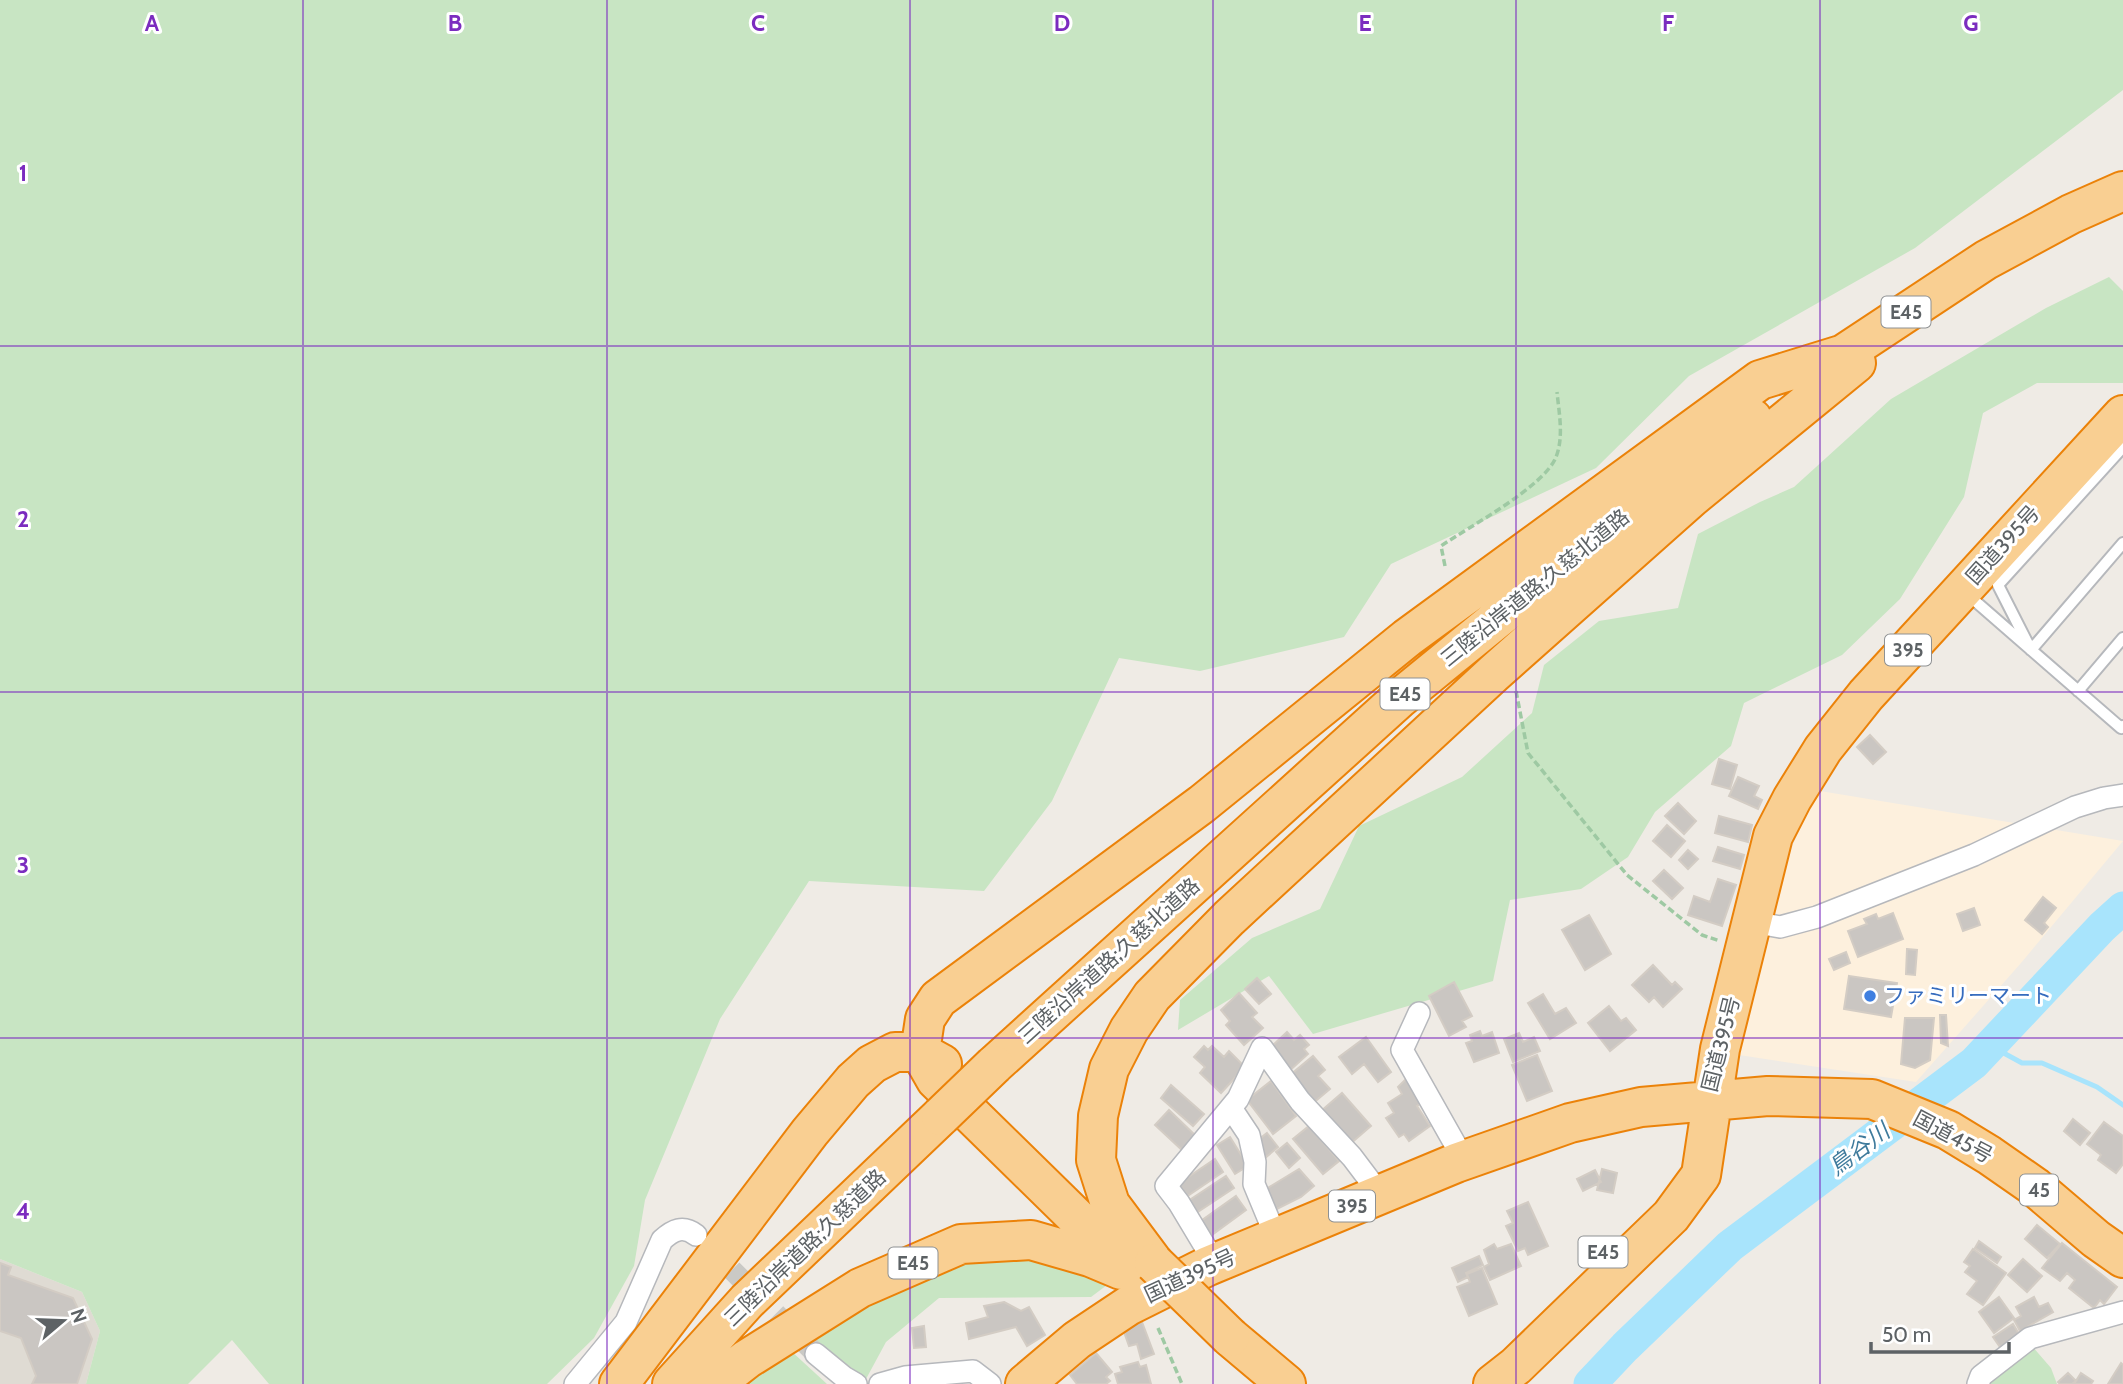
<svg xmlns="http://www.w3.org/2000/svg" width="2123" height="1384" font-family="Cabin,'Noto Sans JP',sans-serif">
<rect width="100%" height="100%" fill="#efebe5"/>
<path fill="#fdf0dd" d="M1814,790L2123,841L2021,963L1916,1082L1739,1055L1755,944Z"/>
<path fill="#dfdbd3" d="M0,1259L82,1292L100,1331L86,1384H0Z"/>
<path fill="#c8e5c3" d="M0,0H2123V90L1915,248L1689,376L1596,468L1391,564L1344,637L1200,671L1119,658L1052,801L984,891L809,881L720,1019L645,1200L634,1266L594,1338L547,1384H269L232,1340L188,1384H86L100,1331L82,1292L0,1259Z
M2109,277L2123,291V383H2037L1983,413L1964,497L1900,599L1842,655L1744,703L1731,746L1655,812L1628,857L1581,889L1510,900L1493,981L1313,1034L1269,976L1178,1030L1180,1000L1252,938L1320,909L1359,826L1462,777L1532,713L1544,665L1599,621L1678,608L1698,534L1760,502L1794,487L1891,399L2046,308Z
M1030,1251L1111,1282L1091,1297L939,1298L886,1342L866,1379L810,1336L941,1263Z
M2032,1346L2051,1368L2057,1384H1984Z
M790,1350L827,1384H746Z"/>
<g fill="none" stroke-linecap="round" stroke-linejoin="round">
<path stroke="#a8e4fc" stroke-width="5" d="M1989,1045L2022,1063H2042L2097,1087L2123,1105"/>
<path stroke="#a8e4fc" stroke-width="33" d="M1590,1384L1625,1347L1730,1246L1974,1063L2102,927L2123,908"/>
</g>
<path fill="#cac6c2" stroke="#d3ccc4" stroke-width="2" d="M1870,735L1886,752L1873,764L1857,747Z
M1719,759L1737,765L1730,789L1712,784Z
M1738,777L1759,786L1754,796L1762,800L1758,809L1729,796Z
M1678,803L1696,821L1684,834L1665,816Z
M1719,816L1752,825L1748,842L1715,833Z
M1667,825L1685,841L1671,857L1653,841Z
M1718,847L1744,855L1740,869L1713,861Z
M1688,850L1698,859L1688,869L1679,860Z
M1664,870L1683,888L1672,899L1653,881Z
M1718,879L1736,885L1722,926L1688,915L1694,896L1710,902Z
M2043,897L2056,908L2044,923L2048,927L2042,934L2025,920Z
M1974,908L1980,925L1963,931L1957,914Z
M1893,913L1903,939L1858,957L1848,931L1867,924L1864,919L1876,914L1878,919Z
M1589,915L1611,954L1585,970L1562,930Z
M1907,949L1917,950L1915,975L1906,974Z
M1846,952L1850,963L1834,970L1829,959Z
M1653,965L1672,985L1675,982L1682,989L1663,1007L1654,997L1649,1002L1632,985Z
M1849,976L1897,983L1891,1017L1844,1009Z
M1257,978L1271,994L1259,1004L1245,989Z
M1454,982L1472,1016L1462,1021L1466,1027L1449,1036L1429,996Z
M1239,993L1257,1013L1252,1017L1263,1028L1244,1045L1226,1025L1230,1021L1221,1010Z
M1543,994L1555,1014L1566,1008L1576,1023L1550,1039L1528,1003Z
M1609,1006L1621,1021L1626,1018L1636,1030L1610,1051L1588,1023Z
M1940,1015H1946L1948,1046L1941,1043Z
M1905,1018H1934L1930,1060L1915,1068L1901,1064Z
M1480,1031L1482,1036L1492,1032L1499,1053L1474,1062L1466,1043L1472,1041L1470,1035Z
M1287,1032L1294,1040L1300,1035L1309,1045L1304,1049L1308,1054L1286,1074L1271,1047Z
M1519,1033L1523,1042L1534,1037L1540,1051L1513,1062L1504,1039Z
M1366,1037L1391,1072L1378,1082L1364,1064L1352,1074L1339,1057Z
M1204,1046L1208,1050L1212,1046L1224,1057L1229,1051L1245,1067L1221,1093L1200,1073L1205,1067L1194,1057Z
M1537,1055L1552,1091L1527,1101L1512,1065Z
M1313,1056L1325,1070L1318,1076L1330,1089L1312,1104L1289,1076Z
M1407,1078L1423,1102L1417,1106L1430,1126L1409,1141L1404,1134L1399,1137L1386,1118L1394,1113L1388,1103L1402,1094L1398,1087Z
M1271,1081L1296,1116L1273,1134L1247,1100Z
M1171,1085L1204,1114L1193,1126L1161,1098Z
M1342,1093L1371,1126L1350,1144L1321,1111Z
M1169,1110L1197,1137L1183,1151L1155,1125Z
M2073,1119L2090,1133L2080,1145L2064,1131Z
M2104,1122L2123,1136V1164L2116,1173L2098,1160L2101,1155L2087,1144Z
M1309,1126L1339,1161L1323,1174L1293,1139Z
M1267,1133L1278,1147L1265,1158L1253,1144Z
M1230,1137L1248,1166L1235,1174L1217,1145Z
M1287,1143L1300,1158L1289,1168L1276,1152Z
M1215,1159L1223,1172L1183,1199L1175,1186Z
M1299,1169L1314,1186L1301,1197L1271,1212L1261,1192Z
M1602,1169L1617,1173L1613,1193L1597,1190Z
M1595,1170L1601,1182L1583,1191L1577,1179Z
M1226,1176L1234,1188L1193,1215L1185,1203Z
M1236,1196L1246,1210L1209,1237L1198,1223Z
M1528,1202L1548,1246L1528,1255L1525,1248L1518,1251L1506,1226L1513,1223L1507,1211Z
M2037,1225L2060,1244L2047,1258L2025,1239Z
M1979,1241L2001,1257L1997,1263L1975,1248Z
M2062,1243L2117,1287L2104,1304L2100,1300L2094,1308L2069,1288L2075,1280L2067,1273L2060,1281L2042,1268Z
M1494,1244L1497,1249L1511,1244L1521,1266L1490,1280L1484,1267L1489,1264L1484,1250Z
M1973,1249L2006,1273L1983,1305L1967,1294L1977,1281L1965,1272L1970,1266L1964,1262Z
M1479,1256L1483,1265L1466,1273L1468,1277L1458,1282L1452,1268Z
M2023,1259L2042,1276L2027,1292L2008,1275Z
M0,1263L11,1267L8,1275L73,1298L92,1339L77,1384H32L36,1376L21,1338L0,1331Z
M1482,1268L1497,1304L1469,1316L1457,1287L1470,1282L1467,1274Z
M1999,1297L2014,1318L1994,1333L1979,1312Z
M2034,1297L2039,1307L2048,1303L2053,1312L2020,1331L2014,1320L2021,1316L2016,1307Z
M1004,1302L1021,1311L1029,1307L1045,1335L1027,1346L1016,1327L969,1339L966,1323L988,1317L984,1306Z
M1142,1322L1154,1354L1141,1359L1137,1344L1129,1346L1123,1329Z
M2013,1324L2019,1334L2000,1347L1993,1337Z
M924,1326L926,1347L914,1348L912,1328Z
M1096,1353L1112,1372L1106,1377L1110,1381L1106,1384H1077L1070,1375Z
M1138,1362L1140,1367L1146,1365L1151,1384H1118L1115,1374L1122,1372L1120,1367Z
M2121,1363L2123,1365V1384H2108Z
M2068,1373L2076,1381L2072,1384H2060L2058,1382Z
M2081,1373L2093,1381L2091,1384H2074Z"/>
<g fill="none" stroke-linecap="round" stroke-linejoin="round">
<path stroke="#cac9c5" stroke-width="21" stroke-dasharray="21 10" stroke-linecap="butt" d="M710,1248L816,1354"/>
<defs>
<path id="lane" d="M1967,594L2121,728L2123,726
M2031,650L1998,585L2123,447
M2031,650L2123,543
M2078,691L2123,638"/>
<path id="street" d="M1752,922L1780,927L1817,917L1974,855L2075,807L2104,798L2123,795
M1419,1013L1402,1050L1464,1160
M1231,1108L1249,1135L1255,1162L1254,1184L1276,1237
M1215,1263L1179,1203L1166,1186L1238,1099L1262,1048L1300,1101L1352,1157L1380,1194
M816,1354L844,1377L856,1384
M575,1384L626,1322L662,1240C673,1230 683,1225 696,1235
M880,1384L905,1377L973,1371L990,1384
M1978,1384L1981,1376L2030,1338L2123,1312"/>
<path id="highway" d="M1821,369L1986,260L2071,214L2123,191
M994,1065L1400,698L1639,503L1752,418
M1154,1263L1110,1204L1096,1160L1098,1116L1109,1069L1129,1030L1152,996L1229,918L1494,673L1691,498L1856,363
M1136,1276L936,1080L920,1052L925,1019L938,999L1202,804L1407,638L1760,380L1841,355
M1230,1337L1286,1384
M619,1384L810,1132L853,1081L872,1064L895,1052H920L942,1064
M672,1384L747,1301L941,1116
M715,1384L747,1359L860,1288L961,1244L1031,1240L1090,1257L1121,1270
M1025,1384L1077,1340L1128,1306L1208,1266L1456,1163L1570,1123L1641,1107L1768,1096L1872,1099L1948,1130L1989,1155L2035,1187L2096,1239L2123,1258
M1493,1384L1516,1366L1671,1216L1701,1175L1720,1049L1773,836L1792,799L1823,749L1866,695L2123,415"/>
</defs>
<use href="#lane" stroke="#b6b8bc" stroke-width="14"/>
<use href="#street" stroke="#b6b8bc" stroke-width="24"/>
<use href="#highway" stroke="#eb8209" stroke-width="42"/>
<path stroke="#9ec9a3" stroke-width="3.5" stroke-dasharray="7 3.5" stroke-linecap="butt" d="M1445,566L1441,546C1470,526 1544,487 1556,457C1564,437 1559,413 1557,392
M1516,691L1528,753L1627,875L1702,935L1720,941
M1158,1328L1182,1384"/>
<use href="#lane" stroke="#fff" stroke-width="10"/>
<use href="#street" stroke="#fff" stroke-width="21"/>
<use href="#highway" stroke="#f9cf92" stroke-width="38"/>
<defs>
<path id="highway-bridge" d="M941,1116L994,1065
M1154,1263L1230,1337"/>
</defs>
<use href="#highway-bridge" stroke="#eb8209" stroke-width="42" stroke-linecap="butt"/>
<use href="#highway-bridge" stroke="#f9cf92" stroke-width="38"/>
</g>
<path fill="none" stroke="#7b2cbf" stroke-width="2" stroke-opacity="0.55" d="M303,0V1384M607,0V1384M910,0V1384M1213,0V1384M1516,0V1384M1820,0V1384M0,346H2123M0,692H2123M0,1038H2123"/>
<circle fill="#3f7fe0" stroke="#fff" stroke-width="2.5" cx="1870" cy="996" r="7"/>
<g text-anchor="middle" stroke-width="6" stroke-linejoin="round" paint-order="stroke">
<g fill="#fff" stroke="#8e9193" stroke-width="2">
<rect x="1881.5" y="296.5" width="49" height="31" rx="5"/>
<rect x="1885" y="634.5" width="46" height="31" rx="5"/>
<rect x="1380.5" y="678.5" width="49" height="31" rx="5"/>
<rect x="2020" y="1174.5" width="38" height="31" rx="5"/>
<rect x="1329" y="1190.5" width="46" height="31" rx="5"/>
<rect x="1578.5" y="1236.5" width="49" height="31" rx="5"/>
<rect x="888.5" y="1247.5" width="49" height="31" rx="5"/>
</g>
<g font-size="19" font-weight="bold" fill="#5d6265">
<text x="1906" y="319">E45</text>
<text x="1908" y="657">395</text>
<text x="1405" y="701">E45</text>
<text x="2039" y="1197">45</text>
<text x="1352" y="1213">395</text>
<text x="1603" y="1259">E45</text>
<text x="913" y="1270">E45</text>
</g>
<g font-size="21" fill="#5d6265" stroke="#fff">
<text transform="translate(2003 545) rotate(-48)" y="7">国道395号</text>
<text transform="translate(1535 588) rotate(-39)" y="7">三陸沿岸道路;久慈北道路</text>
<text transform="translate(1109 961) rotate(-42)" y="7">三陸沿岸道路;久慈北道路</text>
<text transform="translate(1721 1044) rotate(-76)" y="7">国道395号</text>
<text transform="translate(1953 1137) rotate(28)" y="7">国道45号</text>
<text transform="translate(805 1248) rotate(-44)" y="7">三陸沿岸道路;久慈道路</text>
<text transform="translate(1190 1276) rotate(-25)" y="7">国道395号</text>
</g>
<g font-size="21" fill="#366cbe" stroke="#fff" text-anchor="start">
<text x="1884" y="1003">ファミリーマート</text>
</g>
<g font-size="23" font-style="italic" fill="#3f7b9c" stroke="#fff">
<text transform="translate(1859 1149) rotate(-37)" y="8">鳥谷川</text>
</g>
</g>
<g font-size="23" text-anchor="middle" font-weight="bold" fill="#7b2cbf" stroke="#fff" stroke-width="6" stroke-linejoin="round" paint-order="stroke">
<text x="152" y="31">A</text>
<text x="455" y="31">B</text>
<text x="758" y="31">C</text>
<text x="1062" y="31">D</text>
<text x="1365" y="31">E</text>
<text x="1668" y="31">F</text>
<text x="1971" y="31">G</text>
<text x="23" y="181">1</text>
<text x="23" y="527">2</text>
<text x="23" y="873">3</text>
<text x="23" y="1219">4</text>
</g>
<g transform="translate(63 1321) rotate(71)" stroke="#ffffff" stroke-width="5" paint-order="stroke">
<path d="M0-5L12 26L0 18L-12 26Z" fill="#5d6265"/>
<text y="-10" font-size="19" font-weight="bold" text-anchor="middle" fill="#5d6265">N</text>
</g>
<path d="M1871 1342v10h138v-10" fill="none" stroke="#5d6265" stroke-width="3.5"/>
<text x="1882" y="1342" font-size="21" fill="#5d6265" stroke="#ffffff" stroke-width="5" paint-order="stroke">50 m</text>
</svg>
